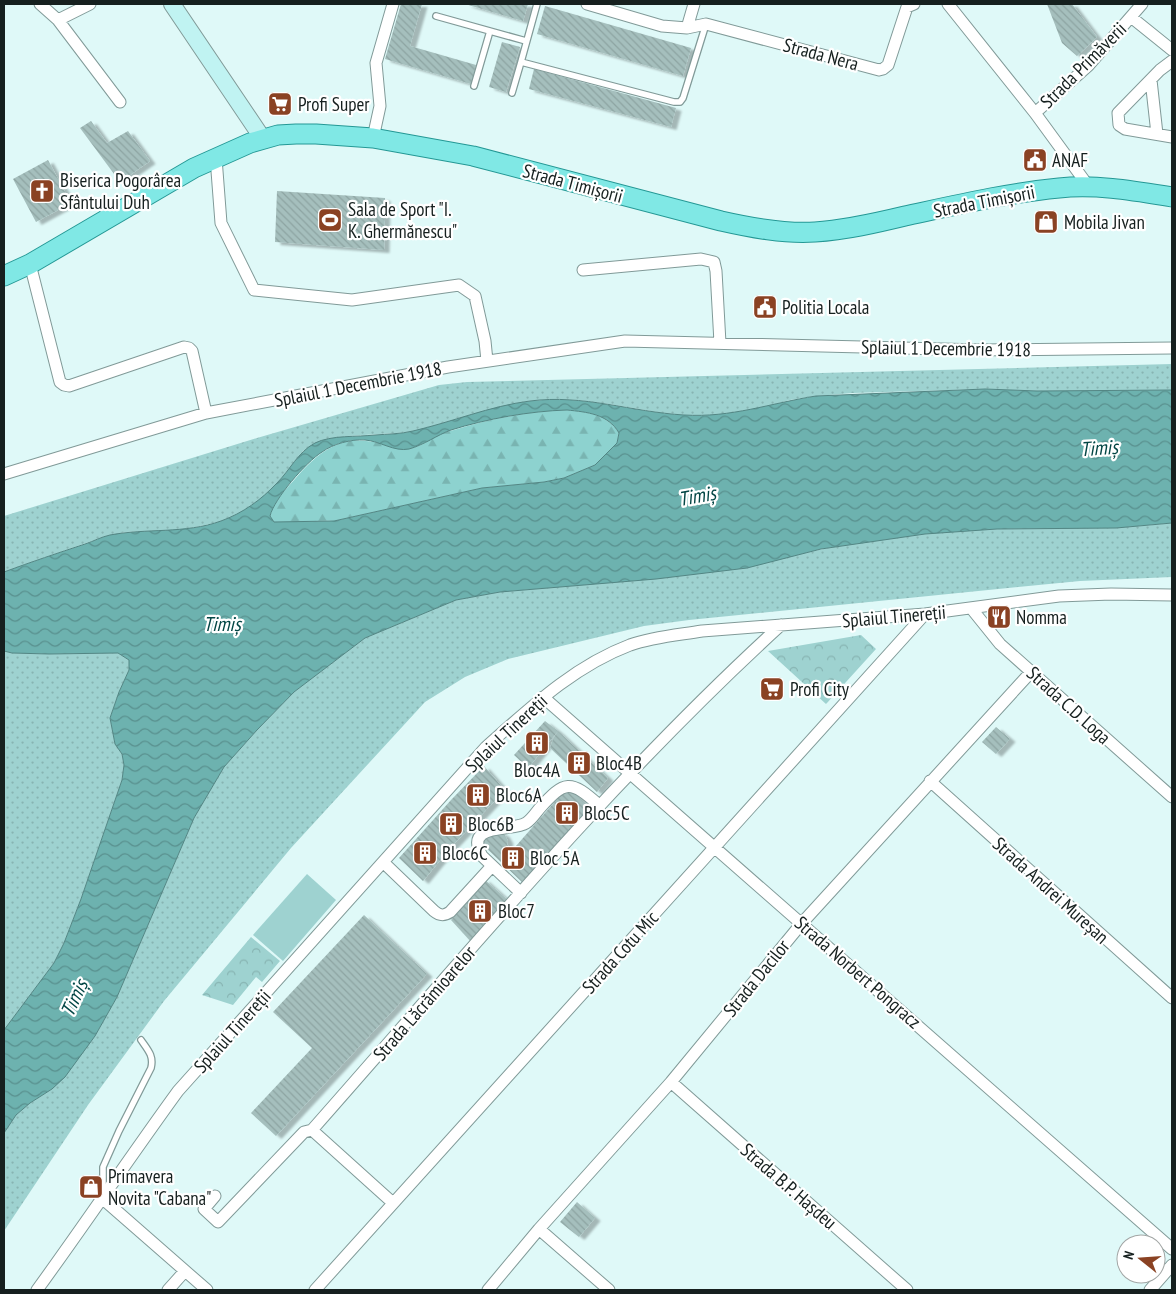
<svg xmlns="http://www.w3.org/2000/svg" width="1176" height="1294" font-family="'PT Sans Narrow',sans-serif">
<defs>
<pattern id="grass-dots" width="8" height="8" patternUnits="userSpaceOnUse" patternTransform="scale(1.25)"><rect width="8" height="8" fill="#9ed2d0"/><path d="M2 2h.1M6 6h.1" fill="none" stroke="#87b4b2" stroke-width="1.8" stroke-linecap="round"/></pattern>
<pattern id="forest-firs" width="22" height="20" patternUnits="userSpaceOnUse" patternTransform="scale(1.25)"><rect width="22" height="20" fill="#8dd2cf"/><path d="M5 1l3.5 6h-7zM16 11l3.5 6h-7z" fill="#79b4b1"/></pattern>
<pattern id="park-crowns" width="20" height="18" patternUnits="userSpaceOnUse" patternTransform="scale(1.25)"><rect width="20" height="18" fill="#9ed2d0"/><path d="M2 6a3 3 0 1 1 6 0M12 15a3 3 0 1 1 6 0" fill="none" stroke="#87b4b2"/></pattern>
<pattern id="water-waves" width="16" height="10" patternUnits="userSpaceOnUse" patternTransform="scale(1.25)"><rect width="16" height="10" fill="#6db2af"/><path d="M0 5q4-4 8 0t8 0" fill="none" stroke="#59908e"/></pattern>
<pattern id="building-back-hatch" width="6" height="6" patternUnits="userSpaceOnUse" patternTransform="scale(1.25)"><rect width="6" height="6" fill="#a5bfbd"/><path d="M-1 5l2 2M0 0l6 6M5-1l2 2" fill="none" stroke="#8da4a2"/></pattern>
<filter id="shadow"><feDropShadow dx="5.5" dy="3" stdDeviation="1" flood-color="#0004"/></filter>
</defs>
<rect width="100%" height="100%" fill="#dff9f8"/>
<path fill="url(#grass-dots)" d="M1172,364V390L1037,391L985,389L853,393L816,396L790,400L750,411L714,415H685L663,413L609,404L577,400L552,399L528,401L472,414L412,432L348,436L325,440L303,451L278,483L260,500L241,513L219,522L182,530L126,532L106,536L4,572V516L257,438L439,385L467,382Z
M1172,523V577L1080,581L1018,587L689,620L644,626L508,659L465,677L425,702L291,848L164,1001L88,1105L4,1231V1133L16,1115L30,1103L52,1089L95,1036L117,997L194,818L224,767L257,730L294,692L365,638L456,600L500,592L548,587L792,556C859,540 929,531 998,529C1056,527 1114,530 1172,523Z
M4,651L12,653L49,654L118,653L129,660V670L119,692L110,718L115,744L122,754L124,765L122,780L81,899L64,943L54,963L4,1030Z"/>
<path fill="url(#forest-firs)" d="M567,410C587,412 607,414 619,433L617,443L595,465L564,478L544,482L482,488L334,521C314,520 294,523 274,522L270,516C274,501 285,490 295,479C314,457 335,437 366,441C378,442 404,449 415,447C422,446 430,439 436,436C442,433 448,431 454,430C489,419 531,411 567,410Z"/>
<path fill="url(#park-crowns)" d="M861,635L876,649L826,704L768,651Z
M251,937L280,961L262,982L256,977L233,1005L202,995Z"/>
<path fill="#9ed2d0" d="M307,874L336,900L283,961L253,935Z"/>
<path fill="url(#water-waves)" stroke="#538684" fill-rule="evenodd" d="M985,389L1037,391L1172,390V523L1116,528L997,529L925,534L821,549L747,568L656,579L500,592L456,600L365,638L294,692L257,730L224,767L194,818L117,997L95,1036L65,1077L52,1089L30,1103L16,1115L4,1133V1030L54,963L64,943L81,899L122,780L124,765L122,754L115,744L110,718L119,692L129,670V660L118,653L49,654L12,653L4,651V572C31,562 58,553 85,544C94,541 101,537 110,535C147,528 185,534 221,521C243,513 261,500 277,483C290,470 298,452 315,443C331,435 357,437 375,435C387,434 401,434 413,431C452,422 490,406 530,401C583,394 632,412 684,415C731,418 771,403 816,396ZM567,410C587,412 608,414 619,433L617,443L595,465L564,478L544,482L482,488L334,521L274,522L270,516C274,499 306,462 322,452C333,444 351,439 365,440C380,441 394,452 409,449C424,445 437,435 451,430C486,419 530,411 567,410Z"/>
<path fill="url(#building-back-hatch)" filter="url(#shadow)" d="M401,4H422L410,46L476,65L471,84L385,59Z
M465,4H528L523,21Z
M1047,4H1072L1097,37L1077,56L1062,43Z
M545,6L691,48L683,76L537,34Z
M502,42L520,47L506,92L489,87Z
M534,69L676,108L671,127L529,89Z
M91,121L107,143L128,131L150,161L120,182L80,128Z
M48,160L71,203L36,222L13,179Z
M277,191L385,198L384,250L275,242Z
M545,721L558,731L608,778L597,792L550,748L553,739L558,731L528,768L514,755Z
M996,727L1010,739L996,754L982,742Z
M484,766L505,790L451,847L423,881L399,858L451,800Z
M565,790L577,795L593,811L524,884L481,843L487,834L496,830L504,834L508,841L507,845L513,849L517,848L531,860L516,846Z
M484,879L510,902L472,943L451,920Z
M364,915L427,974L276,1136L251,1113L312,1048L273,1012Z
M577,1202L595,1218L579,1237L560,1222Z"/>
<g fill="none" stroke-linecap="round" stroke-linejoin="round">
<defs>
<path id="service" d="M537,4L521,62L674,102H680L683,98L706,24
M436,16L526,41
M474,86L490,31
M512,93L521,62
M103,1194V1167L119,1131L151,1068C154,1056 148,1050 141,1040"/>
<path id="minor" d="M40,4L58,20L120,102
M587,4L662,26L687,28L706,24L879,70L883,69L888,65L907,7L914,4
M948,4L1035,113L1089,187
M1131,17L1172,50
M58,20L90,4
M687,28L694,4
M1172,61L1160,70L1118,113L1119,125L1125,129L1172,137
M1151,80L1157,134
M1035,113L1088,66L1142,4
M373,138L380,106L376,63L393,4
M216,158L221,223L254,290L352,300L459,285L475,296L485,341L487,361
M30,264L60,382L64,385L69,386L184,347L189,348L192,351L206,413
M583,270L701,259L714,262L716,271L720,343
M4,474L206,413L448,367L625,341L982,350L1172,348
M971,608L1000,644L1172,797
M543,697L1172,1249
M930,781L1172,998
M383,862L434,911C440,916 444,916 450,912L492,866
M521,893L482,856C463,822 512,832 526,823C531,820 535,814 539,809C565,780 570,779 600,806
M671,1082L907,1290
M312,1130C464,958 611,780 781,625
M312,1130L393,1203
M215,1196L204,1209L218,1222L304,1132L312,1130
M103,1199L207,1290
M539,1229L609,1290
M37,1290C85,1224 130,1157 178,1091L486,747C530,708 574,666 630,645C653,637 678,635 702,631L925,614L1059,596L1111,594L1172,595
M168,1290L185,1271
M315,1290L925,614
M488,1290L539,1229L671,1082L802,923L1031,672
M1150,1290L1172,1265"/>
<path id="secondary" d="M172,4L263,139"/>
<path id="primary" d="M4,276L30,264L194,168L250,143L278,135L296,134H316L373,138L473,156L721,221C752,228 784,234 815,232C846,230 876,223 905,216C956,205 1007,193 1059,188C1097,184 1135,191 1172,197"/>
</defs>
<use href="#service" stroke="#819a98" stroke-width="8"/>
<use href="#minor" stroke="#819a98" stroke-width="13"/>
<use href="#secondary" stroke="#819a98" stroke-width="18"/>
<use href="#primary" stroke="#249895" stroke-width="21"/>
<use href="#service" stroke="#fff" stroke-width="5.5"/>
<use href="#minor" stroke="#fff" stroke-width="11"/>
<use href="#secondary" stroke="#c0f3f2" stroke-width="16"/>
<use href="#primary" stroke="#80e8e5" stroke-width="19"/>
</g>
<defs>
<symbol id="supermarket-square" viewBox="-11 -11 22 22"><rect x="-9" y="-9" width="18" height="18" rx="4" fill="#8a4223" stroke="#fff"/><path d="M-6-5.5h2.5l.6 2H6L4.5 2H-2.5L-4.4-4H-6ZM-1.5 3.2a1.3 1.3 0 1 0 .1 0ZM3 3.2a1.3 1.3 0 1 0 .1 0Z" fill="#fff"/></symbol>
<symbol id="civic-square" viewBox="-11 -11 22 22"><rect x="-9" y="-9" width="18" height="18" rx="4" fill="#8a4223" stroke="#fff"/><path d="M-.6-6.5H3V-4.5H.6V-3L4-1V1h2V6H-6V1h2V-1L-.6-3ZM-1.2 2.5V6h2.4V2.5Z" fill="#fff"/></symbol>
<symbol id="church-square" viewBox="-11 -11 22 22"><rect x="-9" y="-9" width="18" height="18" rx="4" fill="#8a4223" stroke="#fff"/><path d="M-1.2-6h2.4v3.5h3.3v2.4h-3.3V6h-2.4V-.1h-3.3v-2.4h3.3Z" fill="#fff"/></symbol>
<symbol id="stadium-square" viewBox="-11 -11 22 22"><rect x="-9" y="-9" width="18" height="18" rx="4" fill="#8a4223" stroke="#fff"/><path d="M0-5a6.5 5 0 1 0 0 10a6.5 5 0 1 0 0-10ZM-3.5-1.8h7v3.6h-7Z" fill="#fff"/></symbol>
<symbol id="shop-square" viewBox="-11 -11 22 22"><rect x="-9" y="-9" width="18" height="18" rx="4" fill="#8a4223" stroke="#fff"/><path d="M-5-2.5h2.3a2.7 3.5 0 0 1 5.4 0H5L5.5 6h-11ZM-1.5-2.5h3a1.5 2.3 0 0 0-3 0Z" fill="#fff"/></symbol>
<symbol id="restaurant-square" viewBox="-11 -11 22 22"><rect x="-9" y="-9" width="18" height="18" rx="4" fill="#8a4223" stroke="#fff"/><path d="M-5-6h1v4h1v-4h1v4h1v-4h1v5L-1.5 .5V6h-2V.5L-5-1ZM5-6V6H3V1.5H1.5Q1.5-4 5-6Z" fill="#fff"/></symbol>
<symbol id="building-square" viewBox="-11 -11 22 22"><rect x="-9" y="-9" width="18" height="18" rx="4" fill="#8a4223" stroke="#fff"/><path d="M-4-6H4V6H1V3H-1V6H-4ZM-2.5-4.3h1.7v1.8h-1.7ZM.8-4.3h1.7v1.8H.8ZM-2.5-1h1.7V.8h-1.7ZM.8-1h1.7V.8H.8Z" fill="#fff"/></symbol>
</defs>
<g fill-rule="evenodd">
<use href="#supermarket-square" x="266" y="90" width="28" height="28"/>
<use href="#civic-square" x="1021" y="146" width="28" height="28"/>
<use href="#church-square" x="28" y="177" width="28" height="28"/>
<use href="#stadium-square" x="316" y="206" width="28" height="28"/>
<use href="#shop-square" x="1032" y="208" width="28" height="28"/>
<use href="#civic-square" x="751" y="293" width="28" height="28"/>
<use href="#restaurant-square" x="985" y="603" width="28" height="28"/>
<use href="#supermarket-square" x="758" y="675" width="28" height="28"/>
<use href="#building-square" x="523" y="729" width="28" height="28"/>
<use href="#building-square" x="565" y="749" width="28" height="28"/>
<use href="#building-square" x="464" y="781" width="28" height="28"/>
<use href="#building-square" x="553" y="799" width="28" height="28"/>
<use href="#building-square" x="437" y="810" width="28" height="28"/>
<use href="#building-square" x="411" y="839" width="28" height="28"/>
<use href="#building-square" x="499" y="844" width="28" height="28"/>
<use href="#building-square" x="466" y="897" width="28" height="28"/>
<use href="#shop-square" x="77" y="1173" width="28" height="28"/>
</g>
<g text-anchor="middle" stroke-width="4.5" stroke-linejoin="round" paint-order="stroke">
<g font-size="19" fill="#16201f" stroke="#fff">
<text transform="translate(821 54) rotate(15)" y="7">Strada Nera</text>
<text transform="translate(1083 65) rotate(-45)" y="7">Strada Primăverii</text>
<text transform="translate(573 183) rotate(15)" y="7">Strada Timișorii</text>
<text transform="translate(984 201) rotate(-11)" y="7">Strada Timișorii</text>
<text transform="translate(946 348) rotate(1)" y="7">Splaiul 1 Decembrie 1918</text>
<text transform="translate(358 384) rotate(-11)" y="7">Splaiul 1 Decembrie 1918</text>
<text transform="translate(894 616) rotate(-5)" y="7">Splaiul Tinereții</text>
<text transform="translate(1069 705) rotate(42)" y="7">Strada C.D. Loga</text>
<text transform="translate(506 733) rotate(-43)" y="7">Splaiul Tinereții</text>
<text transform="translate(1051 890) rotate(42)" y="7">Strada Andrei Mureșan</text>
<text transform="translate(620 952) rotate(-48)" y="7">Strada Cotu Mic</text>
<text transform="translate(858 972) rotate(41)" y="7">Strada Norbert Pongracz</text>
<text transform="translate(756 978) rotate(-51)" y="7">Strada Dacilor</text>
<text transform="translate(424 1003) rotate(-49)" y="7">Strada Lăcrămioarelor</text>
<text transform="translate(232 1031) rotate(-48)" y="7">Splaiul Tinereții</text>
<text transform="translate(789 1186) rotate(41)" y="7">Strada B.P. Hașdeu</text>
</g>
<g font-size="19" fill="#16201f" stroke="#fff" text-anchor="start">
<text x="298" y="111">Profi Super</text>
<text x="1052" y="167">ANAF</text>
<text x="60" y="187">Biserica Pogorârea<tspan x="60" dy="22">Sfântului Duh</tspan></text>
<text x="348" y="216">Sala de Sport "I.<tspan x="348" dy="22">K. Ghermănescu"</tspan></text>
<text x="1064" y="229">Mobila Jivan</text>
<text x="782" y="314">Politia Locala</text>
<text x="1016" y="624">Nomma</text>
<text x="790" y="696">Profi City</text>
<text x="596" y="770">Bloc4B</text>
<text x="537" y="777" text-anchor="middle">Bloc4A</text>
<text x="496" y="802">Bloc6A</text>
<text x="584" y="820">Bloc5C</text>
<text x="468" y="831">Bloc6B</text>
<text x="442" y="860">Bloc6C</text>
<text x="530" y="865">Bloc 5A</text>
<text x="498" y="918">Bloc7</text>
<text x="108" y="1183">Primavera<tspan x="108" dy="22">Novita "Cabana"</tspan></text>
</g>
<g font-size="20" font-style="italic" fill="#034645" stroke="#fff">
<text transform="translate(1099 448) rotate(-4)" y="7">Timiș</text>
<text transform="translate(697 496) rotate(-10)" y="7">Timiș</text>
<text x="222" y="631">Timiș</text>
<text transform="translate(74 998) rotate(-65)" y="7">Timiș</text>
</g>
</g>
<rect width="1176" height="1294" fill="none" stroke="#16201f" stroke-width="10"/>
<g transform="translate(1141 1259) rotate(287)"><circle r="24" fill="#ffffff" stroke="#a2a6a5"/>
<path d="M0-4L9 19L0 12L-9 19Z" fill="#8a4223"/>
<text y="-8" font-size="14" font-weight="bold" text-anchor="middle" fill="#16201f">N</text>
</g>
</svg>
